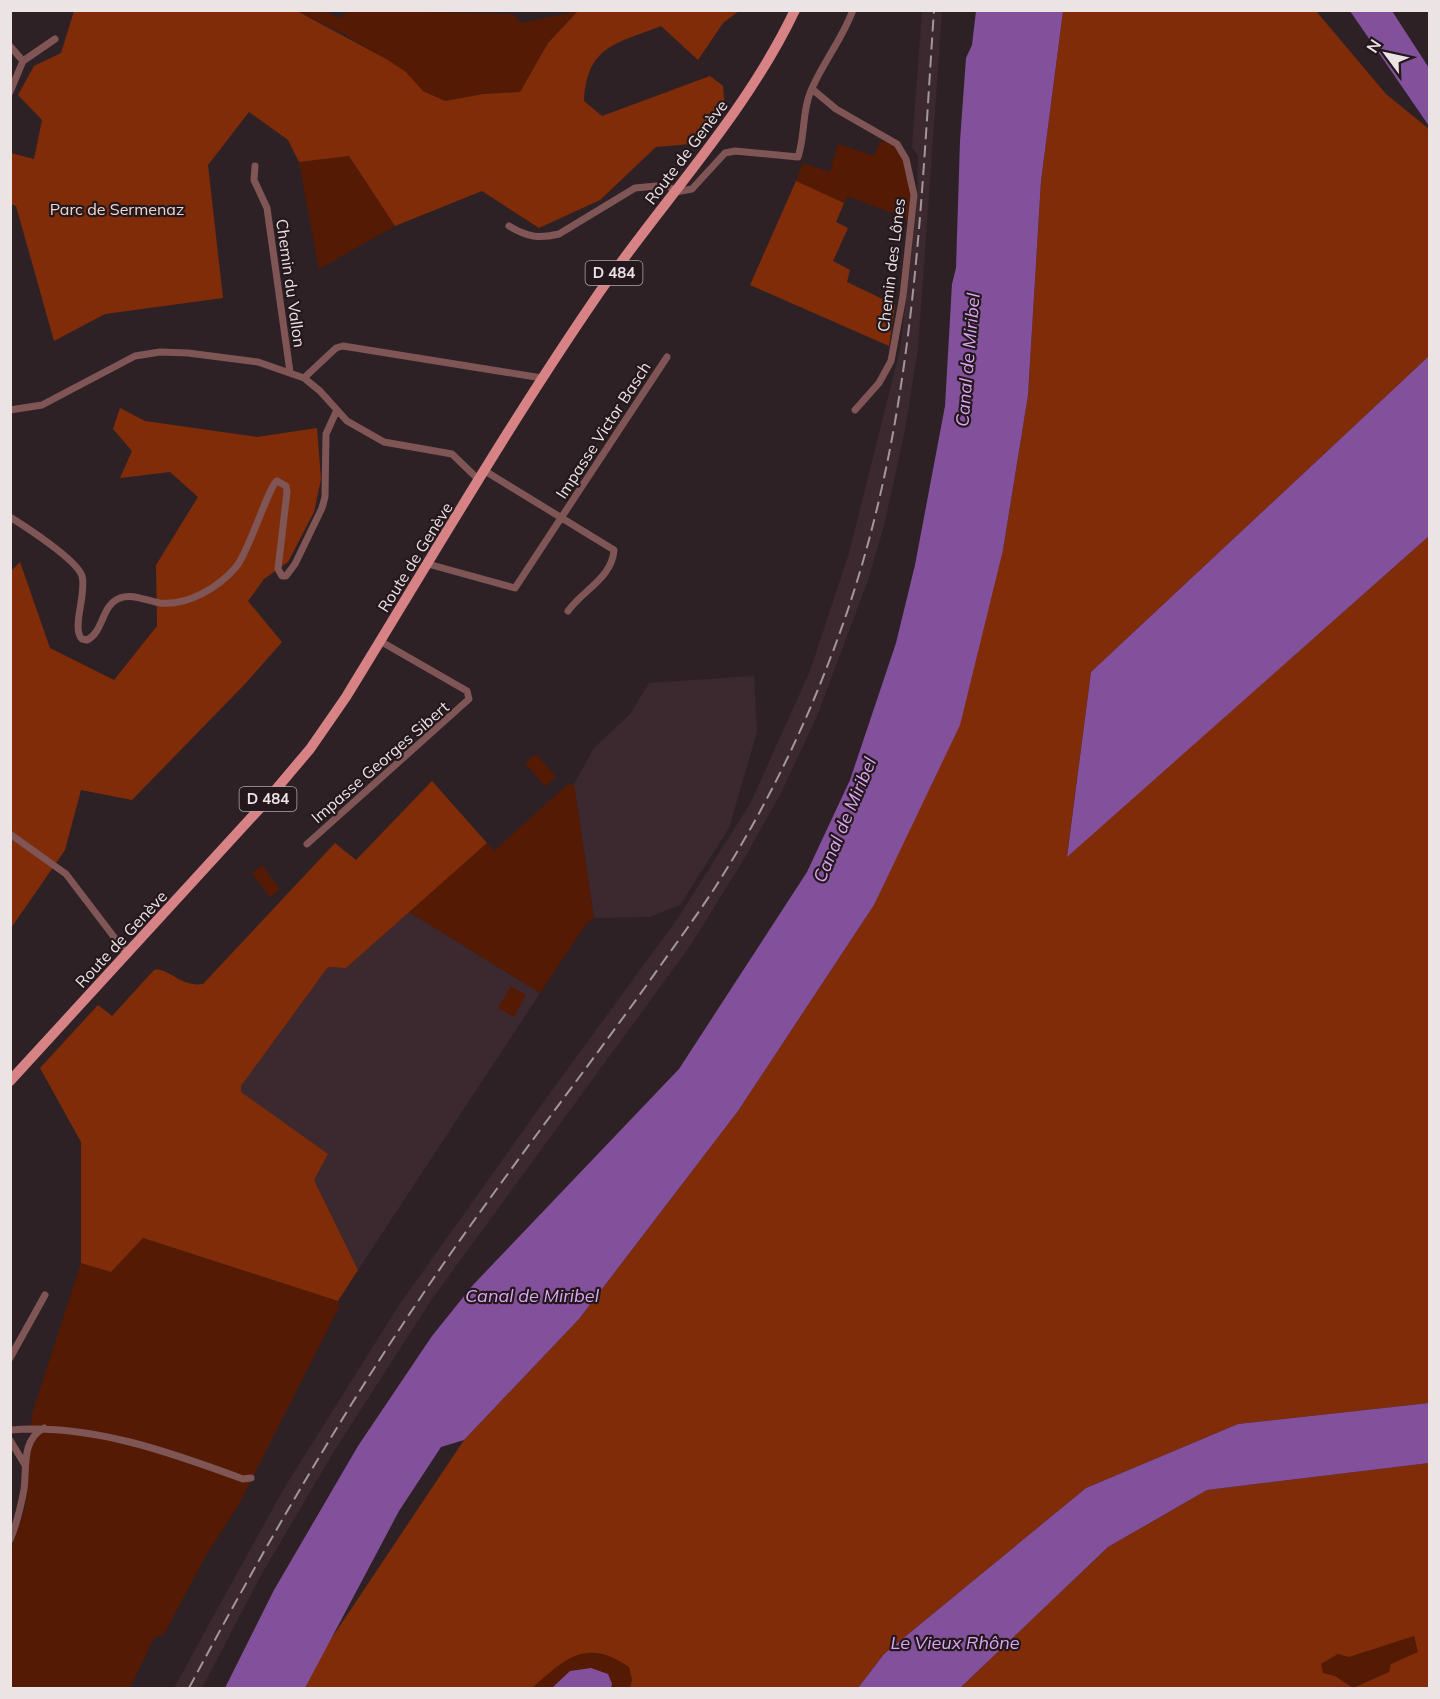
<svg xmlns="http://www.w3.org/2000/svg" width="1440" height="1699" font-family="Mulish,sans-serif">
<rect width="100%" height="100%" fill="#2e2125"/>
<path fill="#3c292f" d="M922,11H942L918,348L905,430L884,526L868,580L817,716L781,793L744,859L690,946L432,1299L336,1448L260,1577L202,1688H174L283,1490L399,1305L550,1093L678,918L750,804L810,671L849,553L900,350L917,205L918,156L912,147Z
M754,676L757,732L729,828L680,905L649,917L594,918L574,784L594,748L630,714L649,683Z
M409,912L540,993L358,1270L314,1180L241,1092V1086L328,967L346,968Z"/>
<path fill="#551a03" d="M350,10L513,14L521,23L578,11L548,43L520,92L483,94L445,101L423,91L406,72L342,33L297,11H324L339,18Z
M889,141C907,158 917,196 907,219L848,196L844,203L796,181L803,163L830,172L838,144L874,156L880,142Z
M349,156L395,226L319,269L299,162Z
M536,754L556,777L545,786L525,763Z
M574,784L594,918L586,924L540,993L409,912L487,843L494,851L567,785Z
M262,865L280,890L270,897L252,873Z
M511,986L526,995L514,1017L498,1008Z
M143,1238L338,1301L339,1307L238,1506L205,1557L164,1634L154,1638L130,1688H11V1549L25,1507L32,1414L81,1263L111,1272Z
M1413,1635L1419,1652L1392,1664L1389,1672L1353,1688L1335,1676L1322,1673L1321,1664L1338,1654L1349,1657Z
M581,1652L613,1656L629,1667L632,1680L630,1688H532L566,1658Z"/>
<path fill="#802c08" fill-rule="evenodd" d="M74,11H297L388,60L406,72L423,91L445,101L483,94L520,92L548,43L578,11H739L723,23L698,60L661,26C616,44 587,45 584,101L602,116L710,76L723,86L725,110L702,143L656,147L600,200L539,228L482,191L395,226L349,156L299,162L288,140L249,112L208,165L223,298L105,314L54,341L16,206L11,204V153L34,159L42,120L18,95L34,66L61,53Z
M1063,11H1316L1386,94L1429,129V356L1091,672L1067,856L1429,536V1403L1238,1424L1086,1488L884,1654L858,1688H630L632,1680L629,1667C585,1637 565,1659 532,1688H305L325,1648L464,1440L579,1319L738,1111L874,905L1003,550L1028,395L1041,181Z
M796,181L844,203L836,222L848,228L833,261L850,270L847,282L895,305L889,346L750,285Z
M120,408L145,421L257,437L317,428L321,479L314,512L288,562L264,579L248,601L282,642L245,684L132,800L81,790L65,850L11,928V571L20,562L50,648L114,680L157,626L156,565L198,497L170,472L120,478L132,451L113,429Z
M432,781L487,843L346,968L328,967L241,1086V1092L328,1154L314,1180L358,1270L338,1301L143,1238L111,1272L81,1263V1142L40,1068L98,1005L112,1016L154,970C167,966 181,988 203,984L335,843L356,860Z
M1429,1463V1688H960L1108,1547L1207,1490ZM1414,1636L1418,1652L1391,1664L1389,1672L1353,1688L1335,1676L1323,1673L1321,1664L1338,1654L1349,1657Z"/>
<path fill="#83519b" d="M976,11H1063L1041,181L1028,395L1003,550L960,725L874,905L738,1111L579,1319L464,1440L441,1447L399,1511L305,1688H225L274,1590L358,1446L432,1336L473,1285L679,1069L807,872L850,780L896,643L915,565L945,406L952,284L956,268L960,141L966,58L972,45Z
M1350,11H1392L1429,68V126Z
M1429,356V536L1067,857L1091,672Z
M1429,1403V1463L1207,1490L1108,1547L960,1688H858L884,1654L1086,1488L1238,1424Z
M591,1668L608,1674L612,1684L611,1688H552L570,1671Z"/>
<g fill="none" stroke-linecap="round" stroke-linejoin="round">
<path stroke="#7f5556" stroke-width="7" d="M10,46L23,61L10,92
M23,61L55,39
M812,89L836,109L897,144L906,159L914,195L903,296L891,361L879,383L855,410
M255,166L254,180L267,208L290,372
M509,226C527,237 539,239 559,234L635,188L667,185L676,192L692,189L725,153L735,151L798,157C805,137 802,113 810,93C822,63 841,42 853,10
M304,378L336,348L343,346L542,378
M10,410L42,405L135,356L160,352L188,353L258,362L304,378L320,391L347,421L384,442L452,454L479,480
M485,471L614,550C612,578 583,590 568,611
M10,517C26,527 77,560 82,576C87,593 71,629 82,639L87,640C104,632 101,605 120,598C132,593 147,601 160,603C188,606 219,587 236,567C249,552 269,485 277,481L286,486L287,492L278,569L282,576H286L295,564L322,508L325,497L326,434L336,412
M428,564L515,588L667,357
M10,834L66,874L127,954
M307,844L469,699L467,691L380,641
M10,1358L45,1295
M10,1430C89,1423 170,1452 243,1479L251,1478
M10,1440L25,1465
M10,1540C17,1523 21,1506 24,1489C27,1468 21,1440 44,1428"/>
<path stroke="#d78285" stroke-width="10" d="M10,1081L261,807L310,749L346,697C429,562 509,424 599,293C664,199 745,115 795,10"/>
<path stroke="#a2989b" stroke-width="2" stroke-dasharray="12 6" stroke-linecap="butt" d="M189,1688C269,1538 354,1392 451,1253C514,1163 582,1075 646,986C669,953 694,920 716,886C762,814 800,738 830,659C913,446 919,235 934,10"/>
</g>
<g text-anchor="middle" stroke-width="4.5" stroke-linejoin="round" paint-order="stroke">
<g fill="#24181c" stroke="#b0a6a9" stroke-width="1.5">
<rect x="585.5" y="261" width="57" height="24" rx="4.5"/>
<rect x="239.5" y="787" width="57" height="24" rx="4.5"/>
</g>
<g font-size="15" font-weight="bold" fill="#ece3e5">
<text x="614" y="278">D 484</text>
<text x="268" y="804">D 484</text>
</g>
<g font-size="16" fill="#ece3e5" stroke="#24181c">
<text transform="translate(686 152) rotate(-53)" y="6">Route de Genève</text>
<text transform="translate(891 265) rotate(-83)" y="6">Chemin des Lônes</text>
<text transform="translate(291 283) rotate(82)" y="6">Chemin du Vallon</text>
<text transform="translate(603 430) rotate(-57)" y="6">Impasse Victor Basch</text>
<text transform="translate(415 557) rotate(-58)" y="6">Route de Genève</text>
<text transform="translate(380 762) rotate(-41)" y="6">Impasse Georges Sibert</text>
<text transform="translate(121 939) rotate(-47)" y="6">Route de Genève</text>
</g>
<g font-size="16" fill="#efd6cd" stroke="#24181c">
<text x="117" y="215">Parc de Sermenaz</text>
</g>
<g font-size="18" font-style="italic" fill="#dba6f5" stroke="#24181c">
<text transform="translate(968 360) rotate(-85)" y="6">Canal de Miribel</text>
<text transform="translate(845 820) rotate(-67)" y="6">Canal de Miribel</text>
<text x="532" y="1302">Canal de Miribel</text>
<text x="955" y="1649">Le Vieux Rhône</text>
</g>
</g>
<rect width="1440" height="1699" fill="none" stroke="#ece3e5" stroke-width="24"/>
<g transform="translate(1386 54) rotate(303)" stroke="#24181c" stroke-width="4.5" paint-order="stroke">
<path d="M0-4.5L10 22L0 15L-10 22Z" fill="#ece3e5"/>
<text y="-9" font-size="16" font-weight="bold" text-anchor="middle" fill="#ece3e5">N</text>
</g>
</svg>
